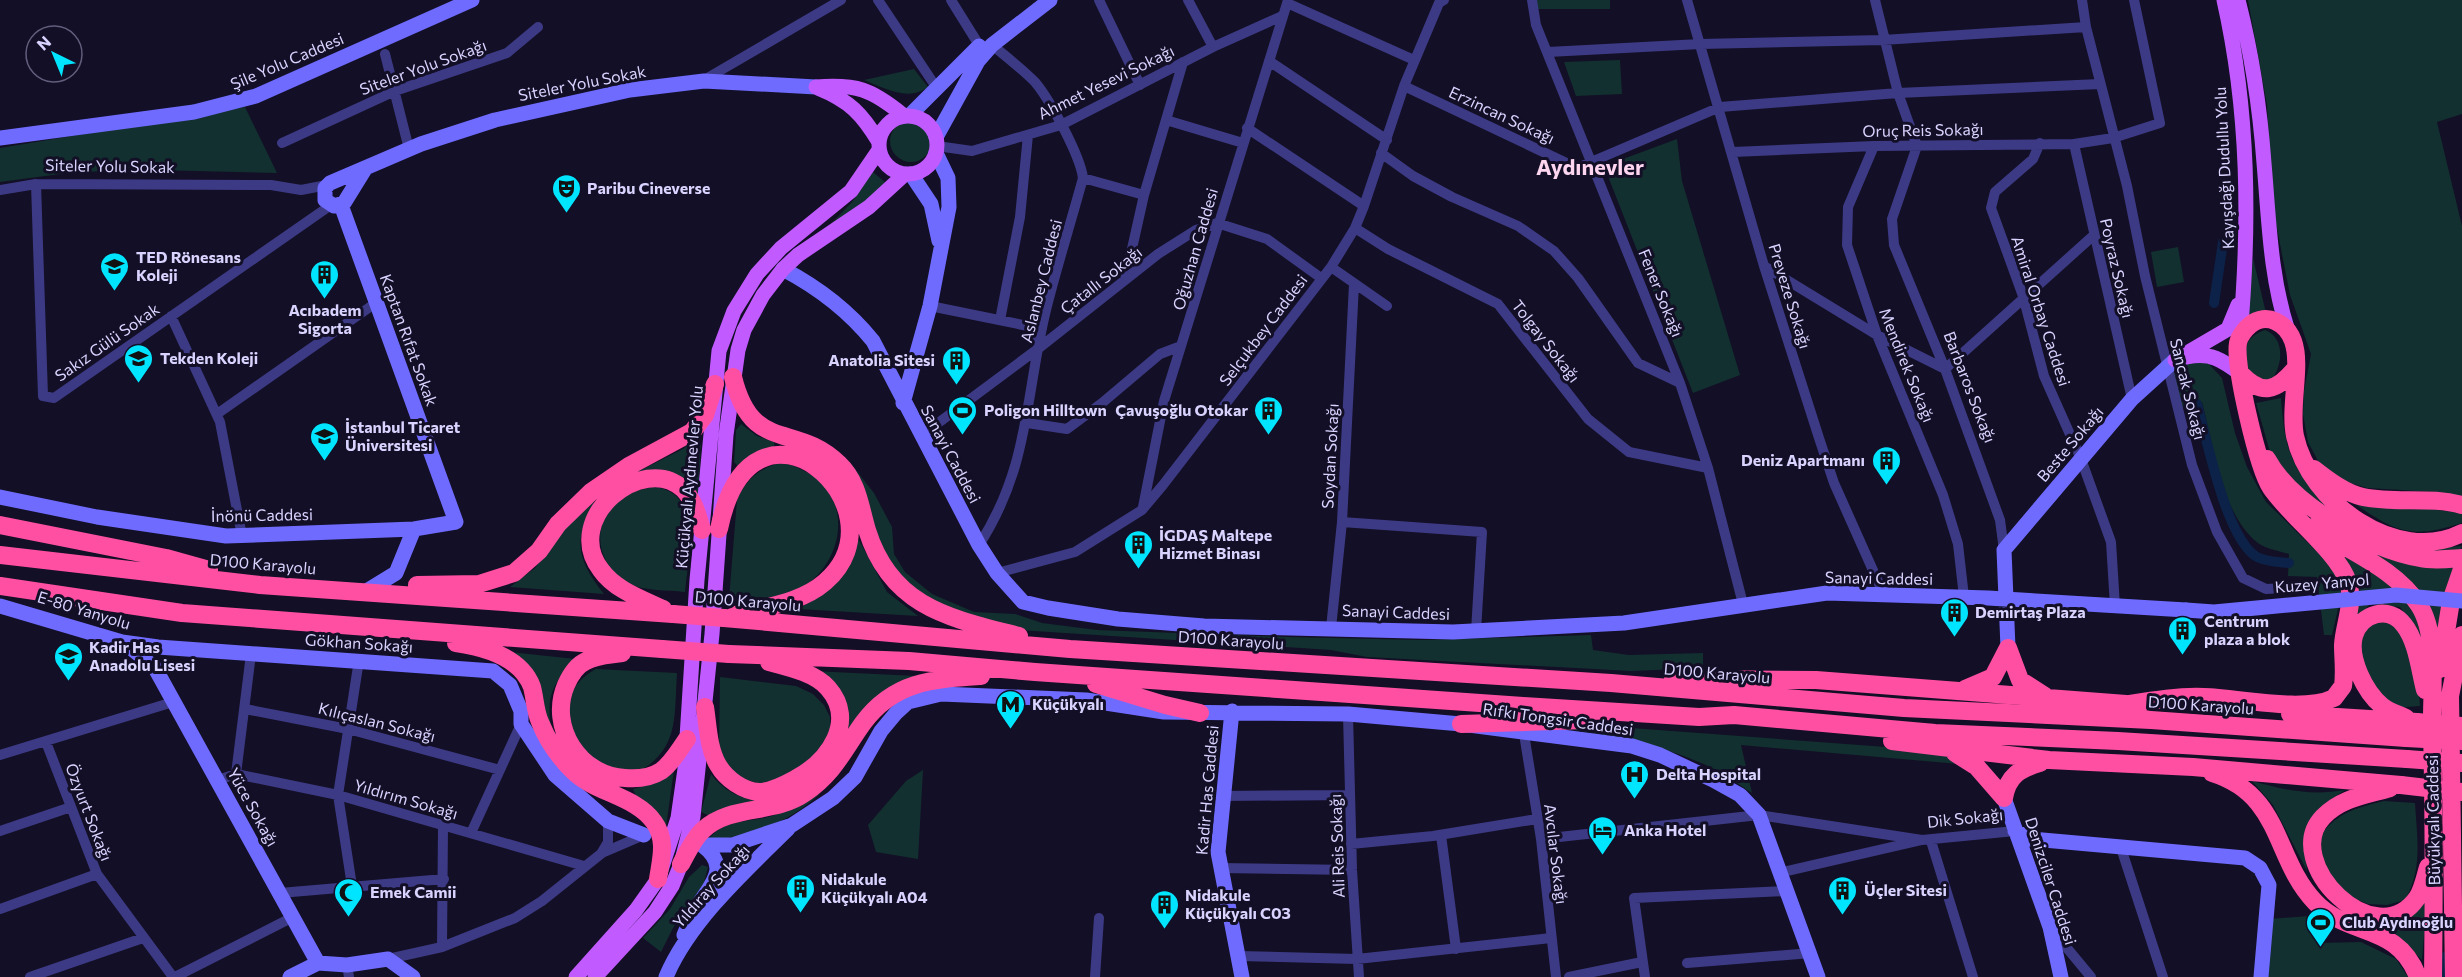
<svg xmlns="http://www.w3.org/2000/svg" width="2462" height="977" font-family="Commissioner,sans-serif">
<rect width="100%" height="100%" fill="#130f26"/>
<path fill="#12302f" d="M1535,0H1610V9H1535Z
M2248,0H2462V114L2437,122L2462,226V498L2435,492L2367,488L2344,481L2319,463L2308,442L2303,414L2304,391L2311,354L2290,295L2273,208L2267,105Z
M1620,60L1622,94L1576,96L1564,62Z
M914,69L928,87C909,102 884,88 864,80Z
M245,107L277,173L156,170L75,172L0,182V148Z
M890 141a21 21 0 1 1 42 0a21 21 0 1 1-42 0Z
M1677,139L1682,181L1740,375L1693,393L1604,166Z
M873,172L886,183L859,207L827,228L852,202Z
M2178,247L2184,282L2157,287L2151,252Z
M2253,258L2266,313L2248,317Z
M2265,330C2286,338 2283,367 2270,382L2251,376C2243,355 2241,338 2265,330Z
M2207,362L2222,378L2235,433L2247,467L2266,502L2335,569L2342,592L2332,635H2324L2317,577L2288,576L2289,554C2280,551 2266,549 2258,543C2222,516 2213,444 2202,402L2181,409L2172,375L2186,363Z
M2281,398C2285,453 2291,466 2328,506L2326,511L2307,496L2270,452L2256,403Z
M741,424L757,436L774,442L775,451L749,460L739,467L734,462L736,430Z
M695,438L701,445L698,496L631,475L683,449Z
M848,460L874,493L892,527L894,554L905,572L932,594L974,612L1015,614L1042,623L1097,630L1288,637L1421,640L1591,635L1593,650L1629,655L1703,653V668L1631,671L1367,657L1331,650L1018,630L974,620L914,593L883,554L866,497Z
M783,462C796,467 809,472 820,481C854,514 837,571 797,590C775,600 752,598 729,599L737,500C747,478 760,468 783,462Z
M653,487C704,491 688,558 685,592C669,590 644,591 630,584C593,565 589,516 626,495C633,490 645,489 653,487Z
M2348,499L2462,513V523C2407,541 2393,530 2348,499Z
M590,502L596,503C572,540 577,560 604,594L510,587L535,568L565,529Z
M859,540L887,592L918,616L798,609L816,598L853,542Z
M2326,542C2357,562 2412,591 2424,629C2426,637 2424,649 2424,657L2411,622L2400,607L2370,604L2353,624Z
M2462,546L2437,636C2424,586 2410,576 2367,552Z
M2376,618L2397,624L2418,679L2420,706L2393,708L2385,702L2361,663V636Z
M510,652L575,659C550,687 546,698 552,734Z
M596,669L677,673C674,718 680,751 634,774C624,771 612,769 603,765C563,744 553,691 596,669Z
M812,671L917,676L847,743L844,724Z
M720,677L796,686L813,694L824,705L830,717V730L812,763L767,786L733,776L719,749Z
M1591,725L1940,751L1959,764L1741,745L1752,793C1740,786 1729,776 1716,770C1665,744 1606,735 1550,726Z
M674,770L666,827L637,799L633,789L648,785Z
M923,770L918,859L876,852L868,825L906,781Z
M711,774C727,795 744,799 769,803L712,817L701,812Z
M2252,781C2284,790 2311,796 2345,790C2305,816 2302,824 2307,871L2273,805Z
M820,794C790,822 749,837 707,841C726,817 745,824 772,816C789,810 804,802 820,794Z
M2384,801L2415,803C2417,838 2423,869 2405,900L2387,905L2368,904L2345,895L2326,878L2317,840C2336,813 2352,809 2384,801Z
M702,865L708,867L703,886L673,928L661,952L643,938L670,909L689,877Z
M2427,898L2422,960L2396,934L2376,924Z
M2309,916L2318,943L2361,942L2396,959L2408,977H2265L2270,919Z"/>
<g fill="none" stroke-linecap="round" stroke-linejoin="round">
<path stroke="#0c2248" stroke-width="10" d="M2214,303L2223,242
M2197,404C2207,439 2226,539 2257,557C2266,562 2279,562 2289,563
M2444,977L2445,957"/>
<path stroke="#3d3a85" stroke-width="10" d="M878,0L938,90
M951,0L979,45
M1099,0L1140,85
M1188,0L1213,47
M1532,0L1536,25L1680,383L1708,468L1743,604
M1687,0L1764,266L1819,438L1834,483L1884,595
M1875,0L1898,93L2100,84
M2082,0L2086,27
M1287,3L1414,60
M1548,52L1700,44L1883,40L2086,27L2127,186L2145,276L2192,465L2217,532L2243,578L2266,589L2304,587
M385,54L409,149
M1269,61L1387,140
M704,80L841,0
M1404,86L1577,168L1720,107L1898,93L1917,146
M1166,120L1243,143
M1247,128L1364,206
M282,143L395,91L507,53L538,27
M2040,143L2033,159L1995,192L1991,208L2023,296L2044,376L2081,459L2111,542L2115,606
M2074,144L2132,399
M937,146L972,151L1061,125L1213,47L1282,16
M1874,146L1848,207L1847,245L1877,335L1943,495L1958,544L1964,597
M1917,146L1892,219L1894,245L1945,369L2000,520L2004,550
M1733,152L1874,146L2074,144L2113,138L2160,123L2134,0
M1381,153L1413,176L1452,197L1518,226L1554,251L1578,278L1638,363L1680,383
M1083,178L1144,195L1125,280
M36,184L43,396L54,398L331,205
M0,190L36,184L271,185L301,190L327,185
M1144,195L1183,62
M1355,228L1388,249L1498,304L1588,419L1629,452L1708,468
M1764,266L1877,335L1945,369L2094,235
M1331,267L1387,306
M930,306L1028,326L1034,331L1038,345
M171,316L220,422L242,536
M1000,320L1020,217L1028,135
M217,414L377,302
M1027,423L1067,429L1102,403L1160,354L1181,346
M922,435L1039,348L1158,254L1196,230L1217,223L1267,239L1321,278
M1143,507L1164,401L1288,0
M1342,522L1482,532L1476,631
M979,545C1030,466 1025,396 1046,310C1057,266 1071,222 1083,178C1080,155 1050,100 1035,82C1022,69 1007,57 992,45
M997,573L1075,552L1142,510L1163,485L1331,267L1355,228L1364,206L1404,86L1439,3L1444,0
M1331,628L1342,522L1354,284
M245,709L348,729L500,770
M1348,714L1352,870L1359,977
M1524,734L1541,839L1556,977
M46,742L97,874L173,977
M0,755L173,702
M236,774L251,654
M218,780L236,774L338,795L584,866
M1222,796L1350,795
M0,831L71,807
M471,833L521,724
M1441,835L1456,949
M1541,839L1759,815L1922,840
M1931,841L1973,977
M1351,844L1433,836L1537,819
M2121,848L2163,977
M602,852L608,842V821
M1219,868L1352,870
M1779,873L1922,840L2015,831
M352,886L338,795L359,660
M280,893L444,879
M0,909L97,874
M2052,930L2091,977
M442,947L443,825
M1238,956L1357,959L1551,938
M388,959L442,947L515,918L542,901L602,853L644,835
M1687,963L1811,953
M347,965L349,977
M30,977L143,938
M175,977L293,917
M1095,977L1099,918
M1569,977L1642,962
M1645,977L1634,898L1787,891"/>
<path stroke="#6f6bff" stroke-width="15" d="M910,115L979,46
M936,137L978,61L992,45L1050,0
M0,138L194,112L256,96L472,0
M365,169L344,203L334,206L325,200V188L330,183L421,144L495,120L630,90L704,81L816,87
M911,174L931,204L939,241
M783,269C819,288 848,310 873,341L979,545L997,573L1023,602L1048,608L1118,619L1204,626L1453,632L1624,623L1827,593L1988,598L2186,610
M903,403L930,306L949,207L948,178L936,153
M0,497L97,517L226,536L414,529L456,522L341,205
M365,592L396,573L414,529
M0,606L122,642L158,647L493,671L510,685L521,711V724L555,775L608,821L644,835
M126,644L155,668L318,963
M2008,648L2004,550L2132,399L2175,360
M1232,711L1218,852L1242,977
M2004,798L2050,927L2061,977
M2015,831L2031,839L2245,858L2260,868L2269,885L2261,977
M702,845H732L792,825L833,798L855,777L881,731L896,713L908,702L941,694L1086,700L1164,712L1348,714L1461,724L1632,746L1660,755L1713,780L1740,795L1759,815L1818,977
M684,935C688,926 691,917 696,909C710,884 732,868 702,845
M290,977L318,963L347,965L388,959L413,977
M666,977C689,922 745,871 788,829"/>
<path stroke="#c25bff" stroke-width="15" d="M2224,0C2249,111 2250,223 2240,336
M2238,0C2252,54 2260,108 2264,163C2269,220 2270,276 2288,331
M816,87C857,84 871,89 903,115
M818,88C850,101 862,114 879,142
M879 145a29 29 0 1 1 58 0a29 29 0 1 1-58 0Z
M2187,357C2211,352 2222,360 2241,374
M2175,360L2228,329L2238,305
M576,977L636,910L658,879L678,818L685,769L697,580L719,351L734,311L757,274L781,248L851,191L879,150
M595,977L655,912L672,886L681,864L693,817L712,634L726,435L738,350L744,330L763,295L783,269L798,255L869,207L905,174"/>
<path stroke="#ff4fa3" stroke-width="18" d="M2241,374C2262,396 2276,391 2294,370
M733,377C752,455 795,421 839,464C858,482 860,507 867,530C891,607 949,618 1019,636
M2267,459C2292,505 2369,549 2420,558C2434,561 2448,559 2462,558
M2314,469C2328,480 2345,493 2363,497C2396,504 2430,496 2462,505
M0,525L166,558L209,570
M2313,527C2348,551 2395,568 2419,605C2439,636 2431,694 2432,730C2434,813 2434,895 2433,977
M719,529C752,368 910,508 825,582C801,603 765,607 735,615
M0,555L260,585L673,614
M417,585L479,584L514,573L539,551L558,524L591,492L629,466L692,432L705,415L715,384
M0,586L182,613L662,649
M663,609C642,599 615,590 601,570C561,518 643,452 683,489C694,500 698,516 702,530
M724,618L1070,649L1611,683L1904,708L2151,720L2406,738
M456,643C484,647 521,657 532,687C535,698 535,711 540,722C547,740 560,758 573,771C595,793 636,796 654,822C667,840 661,859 658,879
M2008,648L2020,680L2045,696
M622,653C610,655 597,655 586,661C577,665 570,676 566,685C548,727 580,776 625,778C637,779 650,778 661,771C672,763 679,750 687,739
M729,654L909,661L1035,672L1523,706L1699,717L1734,715L1935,733L2118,741L2407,759
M2440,669L2451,601L2462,569
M1673,679L1816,680L2139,705
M1096,684L1165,705L1200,713
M1965,689L1993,677L2008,648
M2130,704C2154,700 2179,696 2204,697C2240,698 2303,713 2334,698L2343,686C2345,672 2343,658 2343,645C2344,625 2355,602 2348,582C2338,552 2290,516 2271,488C2258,468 2234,366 2238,343C2239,337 2245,329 2250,325C2267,311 2287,324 2293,341C2302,366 2289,406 2295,436C2309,502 2396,566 2462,533
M705,707C708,726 708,748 718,765C726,779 743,791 759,792C772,792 786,784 797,778C829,760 857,721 828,688C815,673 788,667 769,662
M2290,714L2417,722
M2406,718C2398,714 2389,712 2382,706C2365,692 2348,658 2354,636C2361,613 2389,605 2404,625C2417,641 2420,671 2425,690
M1461,724L1584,720
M1892,741L2049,760L2193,767L2401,785
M1955,753L1977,767L2004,798
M2212,773C2283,795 2273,858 2315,902C2349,938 2397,922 2418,977
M2390,788C2366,795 2341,798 2323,817C2280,862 2376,957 2417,898C2423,889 2425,877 2428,867
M2004,798C2008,775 2020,769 2040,763
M681,864C687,853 694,838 703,830C731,804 774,815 805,793C835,772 843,751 863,723C894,681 933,679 981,676
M2454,977L2450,696L2462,635"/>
<path stroke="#6f6bff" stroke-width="15" d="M2186,610L2214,612L2396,595L2462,601"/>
<path stroke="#ff4fa3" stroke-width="18" d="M673,614L724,618
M662,649L729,654
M2417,722L2462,726
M2406,738L2462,741
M2407,759L2462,763
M2401,785L2462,792"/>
</g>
<defs>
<symbol id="theatre-pin" viewBox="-11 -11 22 30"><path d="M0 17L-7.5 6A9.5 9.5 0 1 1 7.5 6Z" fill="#00e5ff" stroke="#130f26"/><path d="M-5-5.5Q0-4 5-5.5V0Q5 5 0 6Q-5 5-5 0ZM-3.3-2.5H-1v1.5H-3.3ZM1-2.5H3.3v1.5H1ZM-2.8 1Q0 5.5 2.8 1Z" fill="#111"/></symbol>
<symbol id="school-pin" viewBox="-11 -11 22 30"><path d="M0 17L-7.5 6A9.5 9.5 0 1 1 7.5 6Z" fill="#00e5ff" stroke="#130f26"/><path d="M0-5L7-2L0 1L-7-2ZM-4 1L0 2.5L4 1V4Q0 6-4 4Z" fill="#111"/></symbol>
<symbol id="building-pin" viewBox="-11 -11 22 30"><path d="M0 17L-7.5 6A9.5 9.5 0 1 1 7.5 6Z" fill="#00e5ff" stroke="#130f26"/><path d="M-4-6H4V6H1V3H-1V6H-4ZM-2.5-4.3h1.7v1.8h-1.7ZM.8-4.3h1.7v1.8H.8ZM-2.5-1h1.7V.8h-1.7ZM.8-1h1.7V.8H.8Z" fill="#111"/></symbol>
<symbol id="stadium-pin" viewBox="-11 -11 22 30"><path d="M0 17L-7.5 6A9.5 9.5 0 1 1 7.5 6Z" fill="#00e5ff" stroke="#130f26"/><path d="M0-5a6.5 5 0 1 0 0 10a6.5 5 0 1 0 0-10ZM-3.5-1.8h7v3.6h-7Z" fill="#111"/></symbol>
<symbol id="university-pin" viewBox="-11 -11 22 30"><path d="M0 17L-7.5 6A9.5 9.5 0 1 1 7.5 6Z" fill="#00e5ff" stroke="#130f26"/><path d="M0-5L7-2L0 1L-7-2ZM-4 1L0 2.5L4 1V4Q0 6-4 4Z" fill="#111"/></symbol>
<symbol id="metro-pin" viewBox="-11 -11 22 30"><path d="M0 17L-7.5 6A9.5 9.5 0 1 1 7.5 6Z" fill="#00e5ff" stroke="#130f26"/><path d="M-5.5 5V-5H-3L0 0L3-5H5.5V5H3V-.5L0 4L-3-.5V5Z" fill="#111"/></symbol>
<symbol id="hospital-pin" viewBox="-11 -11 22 30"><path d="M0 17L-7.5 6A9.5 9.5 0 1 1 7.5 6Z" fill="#00e5ff" stroke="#130f26"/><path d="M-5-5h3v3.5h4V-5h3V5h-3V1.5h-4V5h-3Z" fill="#111"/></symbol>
<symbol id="hotel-pin" viewBox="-11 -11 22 30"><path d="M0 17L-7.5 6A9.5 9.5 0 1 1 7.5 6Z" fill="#00e5ff" stroke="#130f26"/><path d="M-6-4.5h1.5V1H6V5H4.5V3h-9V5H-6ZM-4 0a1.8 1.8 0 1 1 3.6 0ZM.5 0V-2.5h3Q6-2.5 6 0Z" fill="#111"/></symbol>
<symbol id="mosque-pin" viewBox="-11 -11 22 30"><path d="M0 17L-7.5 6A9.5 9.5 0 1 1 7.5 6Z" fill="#00e5ff" stroke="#130f26"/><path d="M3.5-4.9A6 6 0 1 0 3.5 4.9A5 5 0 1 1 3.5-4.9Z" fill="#111"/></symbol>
</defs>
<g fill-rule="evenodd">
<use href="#theatre-pin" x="550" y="172" width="33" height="45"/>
<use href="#school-pin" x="98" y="250" width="33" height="45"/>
<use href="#building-pin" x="308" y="258" width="33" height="45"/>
<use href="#school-pin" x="122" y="342" width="33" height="45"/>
<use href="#building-pin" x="940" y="344" width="33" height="45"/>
<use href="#stadium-pin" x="946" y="394" width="33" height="45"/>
<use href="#building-pin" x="1252" y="394" width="33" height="45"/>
<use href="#university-pin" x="308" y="420" width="33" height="45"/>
<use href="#building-pin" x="1870" y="444" width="33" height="45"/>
<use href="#building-pin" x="1122" y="528" width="33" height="45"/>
<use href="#building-pin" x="1938" y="596" width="33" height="45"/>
<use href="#building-pin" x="2166" y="614" width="33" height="45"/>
<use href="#school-pin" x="52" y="640" width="33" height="45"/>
<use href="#metro-pin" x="994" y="688" width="33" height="45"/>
<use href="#hospital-pin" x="1618" y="758" width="33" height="45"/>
<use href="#hotel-pin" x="1586" y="814" width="33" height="45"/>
<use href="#building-pin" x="784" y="872" width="33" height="45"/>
<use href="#building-pin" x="1826" y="874" width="33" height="45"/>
<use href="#mosque-pin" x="332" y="876" width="33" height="45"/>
<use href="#building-pin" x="1148" y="888" width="33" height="45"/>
<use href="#stadium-pin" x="2304" y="906" width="33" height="45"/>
</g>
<g text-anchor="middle" stroke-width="6" stroke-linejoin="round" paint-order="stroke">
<g font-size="16" fill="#d9d4ff" stroke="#130f26">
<text transform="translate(287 61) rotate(-23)" y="6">Şile Yolu Caddesi</text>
<text transform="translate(423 67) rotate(-20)" y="6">Siteler Yolu Sokağı</text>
<text transform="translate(1106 82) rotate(-26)" y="6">Ahmet Yesevi Sokağı</text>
<text transform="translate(582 83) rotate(-11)" y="6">Siteler Yolu Sokak</text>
<text transform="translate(1502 115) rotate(25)" y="6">Erzincan Sokağı</text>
<text transform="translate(1923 130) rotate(-1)" y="6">Oruç Reis Sokağı</text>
<text transform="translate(110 166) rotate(1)" y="6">Siteler Yolu Sokak</text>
<text transform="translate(2224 168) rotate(-93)" y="6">Kayışdağı Dudullu Yolu</text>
<text transform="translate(1195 249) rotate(-74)" y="6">Oğuzhan Caddesi</text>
<text transform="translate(2117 268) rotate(77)" y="6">Poyraz Sokağı</text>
<text transform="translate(1101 280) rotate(-38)" y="6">Çatallı Sokağı</text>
<text transform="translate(1041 281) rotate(-76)" y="6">Aslanbey Caddesi</text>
<text transform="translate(1661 293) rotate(68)" y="6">Fener Sokağı</text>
<text transform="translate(1790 296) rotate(73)" y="6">Preveze Sokağı</text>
<text transform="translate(2041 311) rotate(72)" y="6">Amiral Orbay Caddesi</text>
<text transform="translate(1263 330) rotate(-53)" y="6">Selçukbey Caddesi</text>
<text transform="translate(409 340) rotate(70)" y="6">Kaptan Rıfat Sokak</text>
<text transform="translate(1546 341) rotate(52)" y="6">Tolgay Sokağı</text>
<text transform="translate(107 342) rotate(-35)" y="6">Sakız Gülü Sokak</text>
<text transform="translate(1907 365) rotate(68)" y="6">Mendirek Sokağı</text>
<text transform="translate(1970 387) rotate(69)" y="6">Barbaros Sokağı</text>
<text transform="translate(2188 389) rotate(76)" y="6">Sancak Sokağı</text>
<text transform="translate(2070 444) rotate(-50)" y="6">Beste Sokağı</text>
<text transform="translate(951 454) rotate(62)" y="6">Sanayi Caddesi</text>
<text transform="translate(1330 456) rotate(-87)" y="6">Soydan Sokağı</text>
<text transform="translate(689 477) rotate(-85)" y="6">Küçükyalı Aydınevler Yolu</text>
<text transform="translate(262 515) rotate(-1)" y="6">İnönü Caddesi</text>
<text transform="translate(263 564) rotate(5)" y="6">D100 Karayolu</text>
<text transform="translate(1879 578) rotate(1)" y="6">Sanayi Caddesi</text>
<text transform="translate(2322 583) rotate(-5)" y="6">Kuzey Yanyol</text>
<text transform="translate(748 601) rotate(5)" y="6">D100 Karayolu</text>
<text transform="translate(84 610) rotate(17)" y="6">E-80 Yanyolu</text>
<text transform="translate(1396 612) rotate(2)" y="6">Sanayi Caddesi</text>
<text transform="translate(1231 640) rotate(4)" y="6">D100 Karayolu</text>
<text transform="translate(359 643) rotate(4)" y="6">Gökhan Sokağı</text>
<text transform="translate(1717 673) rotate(5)" y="6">D100 Karayolu</text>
<text transform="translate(2201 705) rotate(4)" y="6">D100 Karayolu</text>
<text transform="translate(1558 719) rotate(8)" y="6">Rıfkı Tongsir Caddesi</text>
<text transform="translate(377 722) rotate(14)" y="6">Kılıçaslan Sokağı</text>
<text transform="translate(1207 790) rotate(-85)" y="6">Kadir Has Caddesi</text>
<text transform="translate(406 799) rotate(16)" y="6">Yıldırım Sokağı</text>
<text transform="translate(253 807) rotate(61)" y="6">Yüce Sokağı</text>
<text transform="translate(89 812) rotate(69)" y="6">Özyurt Sokağı</text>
<text transform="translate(1965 818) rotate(-6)" y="6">Dik Sokağı</text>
<text transform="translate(2433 820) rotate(-91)" y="6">Büyükyalı Caddesi</text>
<text transform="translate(1337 846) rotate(-92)" y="6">Ali Reis Sokağı</text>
<text transform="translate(1556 854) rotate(83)" y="6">Avcılar Sokağı</text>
<text transform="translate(2051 881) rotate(72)" y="6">Denizciler Caddesi</text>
<text transform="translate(711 886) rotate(-48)" y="6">Yıldıray Sokağı</text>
</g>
<g font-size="16" font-weight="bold" fill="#d9d4ff" stroke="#130f26" text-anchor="start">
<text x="587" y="194">Paribu Cineverse</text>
<text x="136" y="263">TED Rönesans<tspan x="136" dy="18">Koleji</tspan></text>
<text x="325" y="316" text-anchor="middle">Acıbadem<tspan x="325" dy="18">Sigorta</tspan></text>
<text x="160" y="364">Tekden Koleji</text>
<text x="935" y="366" text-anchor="end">Anatolia Sitesi</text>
<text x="984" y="416">Poligon Hilltown</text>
<text x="1248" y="416" text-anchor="end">Çavuşoğlu Otokar</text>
<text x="345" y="433">İstanbul Ticaret<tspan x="345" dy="18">Üniversitesi</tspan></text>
<text x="1865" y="466" text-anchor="end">Deniz Apartmanı</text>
<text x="1159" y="541">İGDAŞ Maltepe<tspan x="1159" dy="18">Hizmet Binası</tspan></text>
<text x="1975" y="618">Demirtaş Plaza</text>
<text x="2204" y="627">Centrum<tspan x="2204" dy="18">plaza a blok</tspan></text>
<text x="89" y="653">Kadir Has<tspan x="89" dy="18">Anadolu Lisesi</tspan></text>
<text x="1032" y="710">Küçükyalı</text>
<text x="1656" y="780">Delta Hospital</text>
<text x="1624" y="836">Anka Hotel</text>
<text x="821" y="885">Nidakule<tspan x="821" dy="18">Küçükyalı A04</tspan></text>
<text x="1864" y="896">Üçler Sitesi</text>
<text x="370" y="898">Emek Camii</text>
<text x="1185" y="901">Nidakule<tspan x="1185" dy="18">Küçükyalı C03</tspan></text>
<text x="2342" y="928">Club Aydınoğlu</text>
</g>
<g font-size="22" font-weight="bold" fill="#ffd6f0" stroke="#130f26">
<text x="1590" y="175">Aydınevler</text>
</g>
</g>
<g transform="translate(54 54) rotate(317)"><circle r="28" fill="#130f26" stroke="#625e7d" stroke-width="1.5"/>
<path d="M0-4.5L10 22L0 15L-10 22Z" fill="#00e5ff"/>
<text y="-9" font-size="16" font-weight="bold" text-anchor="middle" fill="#d9d4ff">N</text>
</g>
</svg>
